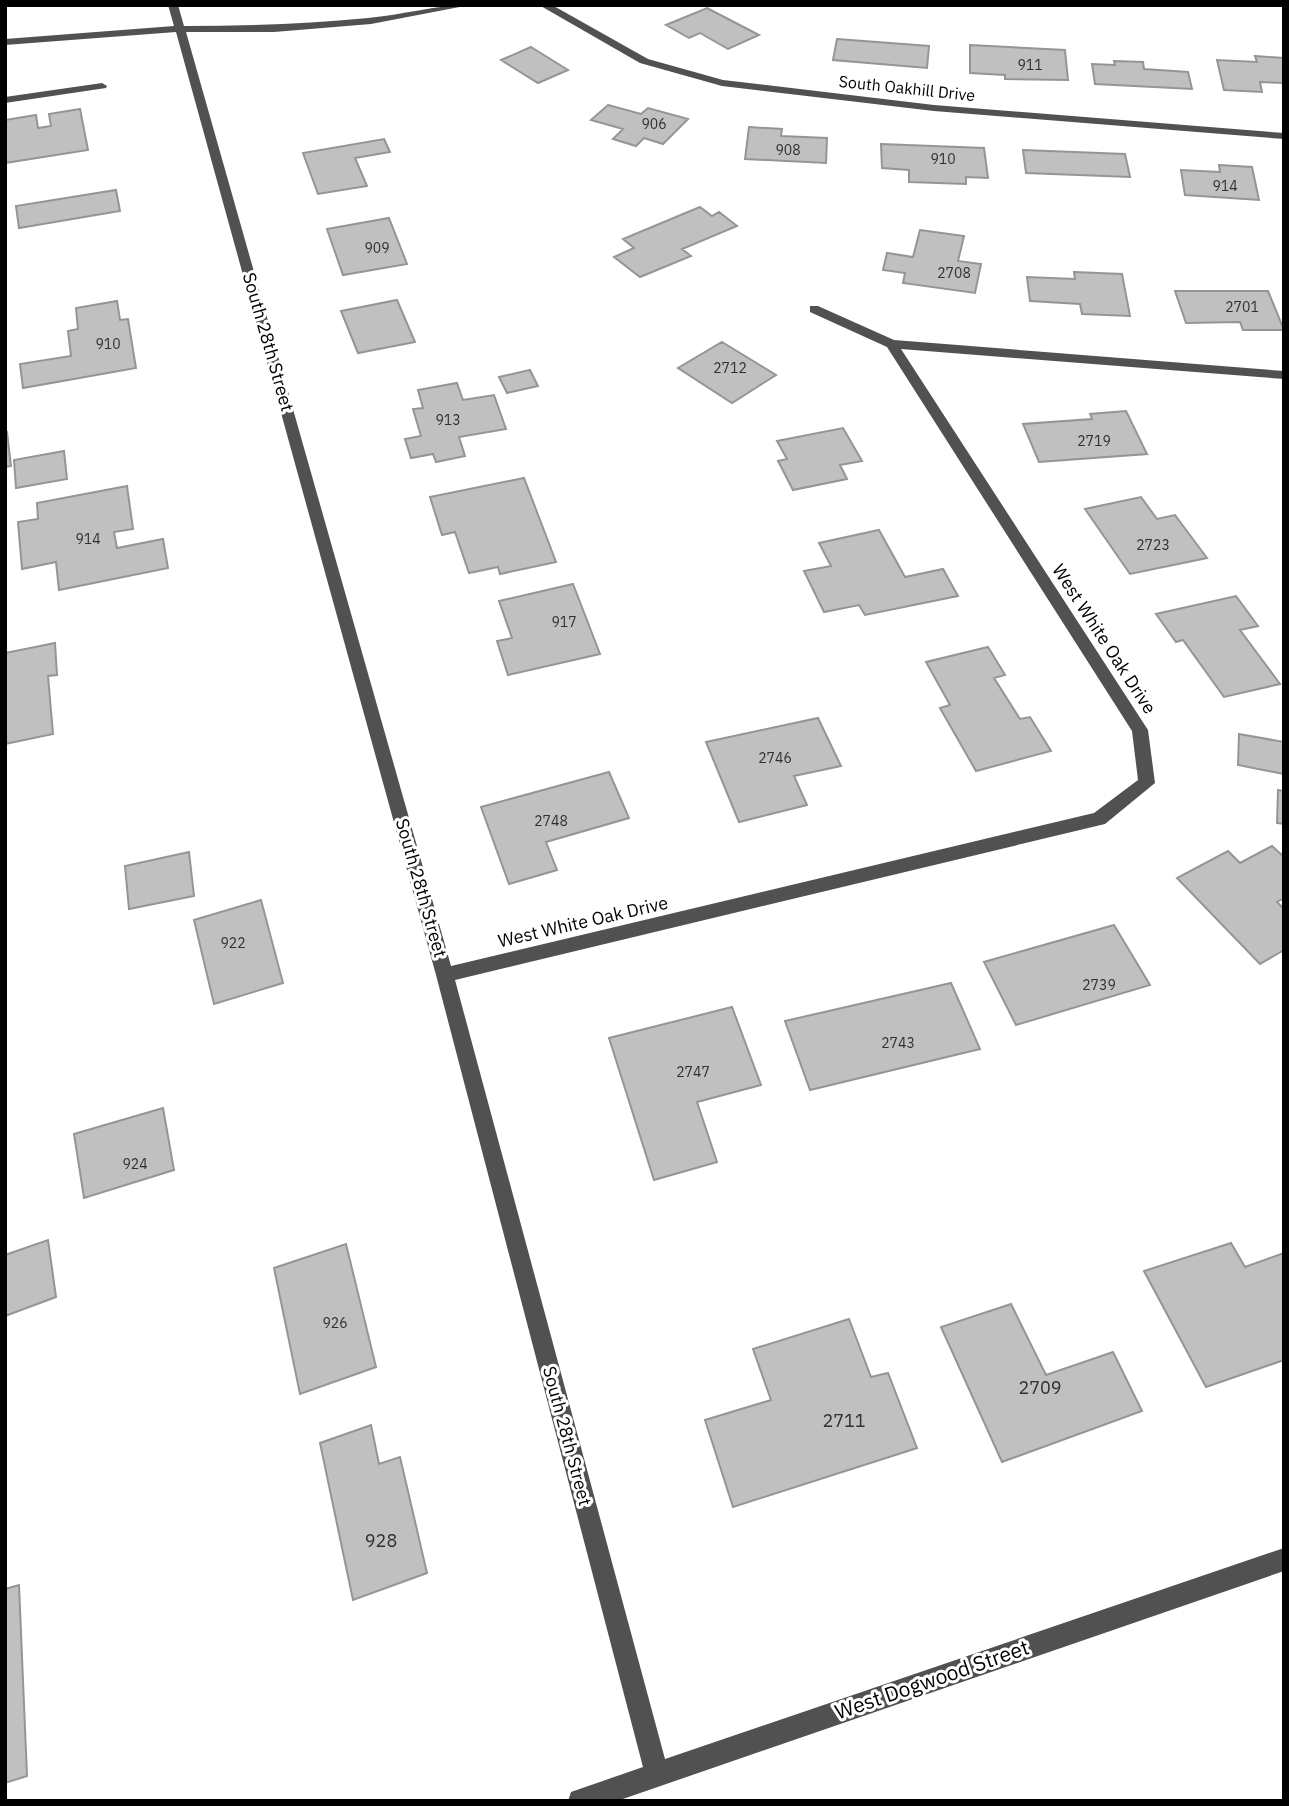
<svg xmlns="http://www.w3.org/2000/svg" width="1289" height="1806" font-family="'IBM Plex Sans',sans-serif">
<rect width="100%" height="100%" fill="#fff"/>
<path fill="#c0c0c0" stroke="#959595" stroke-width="2" d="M707,8L759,35L728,49L700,33L689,38L666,25Z
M837,39L929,46L927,68L833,60Z
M970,45L1065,50L1068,80L1005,79V75L970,73Z
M531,47L568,70L538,83L501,60Z
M1255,56L1283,58L1284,83L1260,82L1262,92L1224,90L1217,60L1257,62Z
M1114,61L1143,62L1144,69L1188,72L1192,89L1095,84L1092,64L1115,65Z
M608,105L641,114L648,108L688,119L663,144L644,138L636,146L613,139L623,129L591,120Z
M80,109L88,150L5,163V120L36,115L38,128L51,126L49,114Z
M749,127L782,129L781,136L827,138L826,163L745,159Z
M384,139L390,152L355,158L367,186L318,194L303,153Z
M881,144L984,148L988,178L966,177V184L909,182V170L882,168Z
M1023,150L1125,154L1130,177L1026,173Z
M1219,165L1252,167L1259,200L1185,195L1181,170L1220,172Z
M116,190L120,211L19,228L16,206Z
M700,207L712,216L719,212L737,226L682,249L691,256L640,277L614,257L634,248L623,239Z
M389,218L407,264L343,275L327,229Z
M920,230L964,236L958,261L981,264L975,293L903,283L905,273L883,270L887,253L913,257Z
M1074,272L1122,274L1130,316L1082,314L1080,304L1030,301L1027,277L1075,279Z
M1175,291H1268L1284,330H1243L1240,322L1186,323Z
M397,300L415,342L358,353L341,311Z
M117,301L120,320L128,319L136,368L23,388L20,364L71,356L68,331L78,329L76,308Z
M722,342L776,375L732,403L678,368Z
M530,370L538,386L507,393L499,377Z
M457,383L463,400L494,395L506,429L459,437L465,456L436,462L433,454L411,458L405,439L421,436L413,409L423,408L418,390Z
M1126,411L1147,454L1039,462L1023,424L1092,419L1090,414Z
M843,428L862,461L840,465L847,479L793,490L778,461L787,459L777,441Z
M7,432L11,466L5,467V433Z
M64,451L67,479L16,488L14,460Z
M524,478L556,562L500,574L498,567L469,573L455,532L442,535L430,497Z
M127,486L133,529L114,532L117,548L163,539L168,568L59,590L56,562L22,569L18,522L38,519L37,503Z
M1141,497L1157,519L1175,515L1207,558L1130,574L1085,509Z
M879,530L905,577L943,569L958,596L865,615L859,605L824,612L804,571L831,566L819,543Z
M573,584L600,654L508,675L497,641L512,638L499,601Z
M1236,596L1258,626L1240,630L1280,684L1224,697L1183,640L1176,642L1156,614Z
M55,643L57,675L48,676L53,734L5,744V653Z
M988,647L1005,675L994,678L1020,719L1030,717L1051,751L976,771L940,708L950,705L926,662Z
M818,718L841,766L794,776L807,805L739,822L706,742Z
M1239,734L1284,742V774L1238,765Z
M609,772L629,818L546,842L557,870L509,884L481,807Z
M1278,790L1284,791V824L1277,823Z
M1272,846L1284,857V898L1277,902L1284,909V950L1260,964L1177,878L1228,851L1240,863Z
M189,852L194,896L129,909L125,866Z
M261,900L283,983L214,1004L194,920Z
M1114,925L1150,985L1016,1025L984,962Z
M951,983L980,1049L810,1090L785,1021Z
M732,1007L761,1085L697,1102L717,1162L654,1180L609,1038Z
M163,1108L174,1170L84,1198L74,1134Z
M48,1240L56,1297L5,1316V1255Z
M1231,1243L1245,1267L1284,1253V1360L1206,1387L1144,1271Z
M346,1244L376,1367L300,1394L274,1268Z
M1011,1304L1046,1375L1113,1352L1142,1411L1002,1462L941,1327Z
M849,1319L871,1377L888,1373L917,1448L733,1507L705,1420L771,1400L753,1349Z
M371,1425L379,1464L400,1457L427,1573L353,1600L320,1443Z
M19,1585L27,1776L5,1783V1589Z"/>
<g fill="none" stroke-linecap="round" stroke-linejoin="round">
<path fill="#515151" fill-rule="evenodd" d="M168,5H178L184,26C246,26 306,24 368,18C402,15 435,5 470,5L371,24L274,32H186L451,966L1094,813L1138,780L1132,731L887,347L810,312V306H818L894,340L1284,371V379L901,349L1148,730L1155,783L1105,824L455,980L665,1759L1284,1548V1571L617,1801H568L571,1792L643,1767L436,975L176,32L5,45V39L174,26Z
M539,5H552L648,59L723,80L934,105L1284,133V139L934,111L722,86L640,63Z
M102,83L107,86L106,88L5,103V97Z"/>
</g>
<g text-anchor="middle" stroke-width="6" stroke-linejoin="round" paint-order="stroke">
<g font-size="14" fill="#303030">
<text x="1030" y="70">911</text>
<text x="654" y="129">906</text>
<text x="788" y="155">908</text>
<text x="943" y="164">910</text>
<text x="1225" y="191">914</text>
<text x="377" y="253">909</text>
<text x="954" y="278">2708</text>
<text x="1242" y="312">2701</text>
<text x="108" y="349">910</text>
<text x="730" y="373">2712</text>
<text x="448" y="425">913</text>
<text x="1094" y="446">2719</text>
<text x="88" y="544">914</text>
<text x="1153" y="550">2723</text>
<text x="564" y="627">917</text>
<text x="775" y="763">2746</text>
<text x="551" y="826">2748</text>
<text x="233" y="948">922</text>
<text x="1099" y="990">2739</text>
<text x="898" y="1048">2743</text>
<text x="693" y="1077">2747</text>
<text x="135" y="1169">924</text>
<text x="335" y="1328">926</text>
</g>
<g font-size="16" fill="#000" stroke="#fff">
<text transform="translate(907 88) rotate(6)" y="6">South Oakhill Drive</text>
</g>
<g font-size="18" fill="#000" stroke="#fff">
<text transform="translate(268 342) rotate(74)" y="6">South 28th Street</text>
<text transform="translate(1104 639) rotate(57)" y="6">West White Oak Drive</text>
<text transform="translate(421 888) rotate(74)" y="6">South 28th Street</text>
<text transform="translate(583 922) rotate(-13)" y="6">West White Oak Drive</text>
<text transform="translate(567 1436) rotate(75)" y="6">South 28th Street</text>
</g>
<g font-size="18" fill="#303030">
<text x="1040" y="1394">2709</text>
<text x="844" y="1427">2711</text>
<text x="381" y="1547">928</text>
</g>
<g font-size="21" fill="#000" stroke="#fff">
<text transform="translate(932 1680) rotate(-19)" y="7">West Dogwood Street</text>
</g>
</g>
<rect width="1289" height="1806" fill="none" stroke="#000000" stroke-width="14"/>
</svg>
